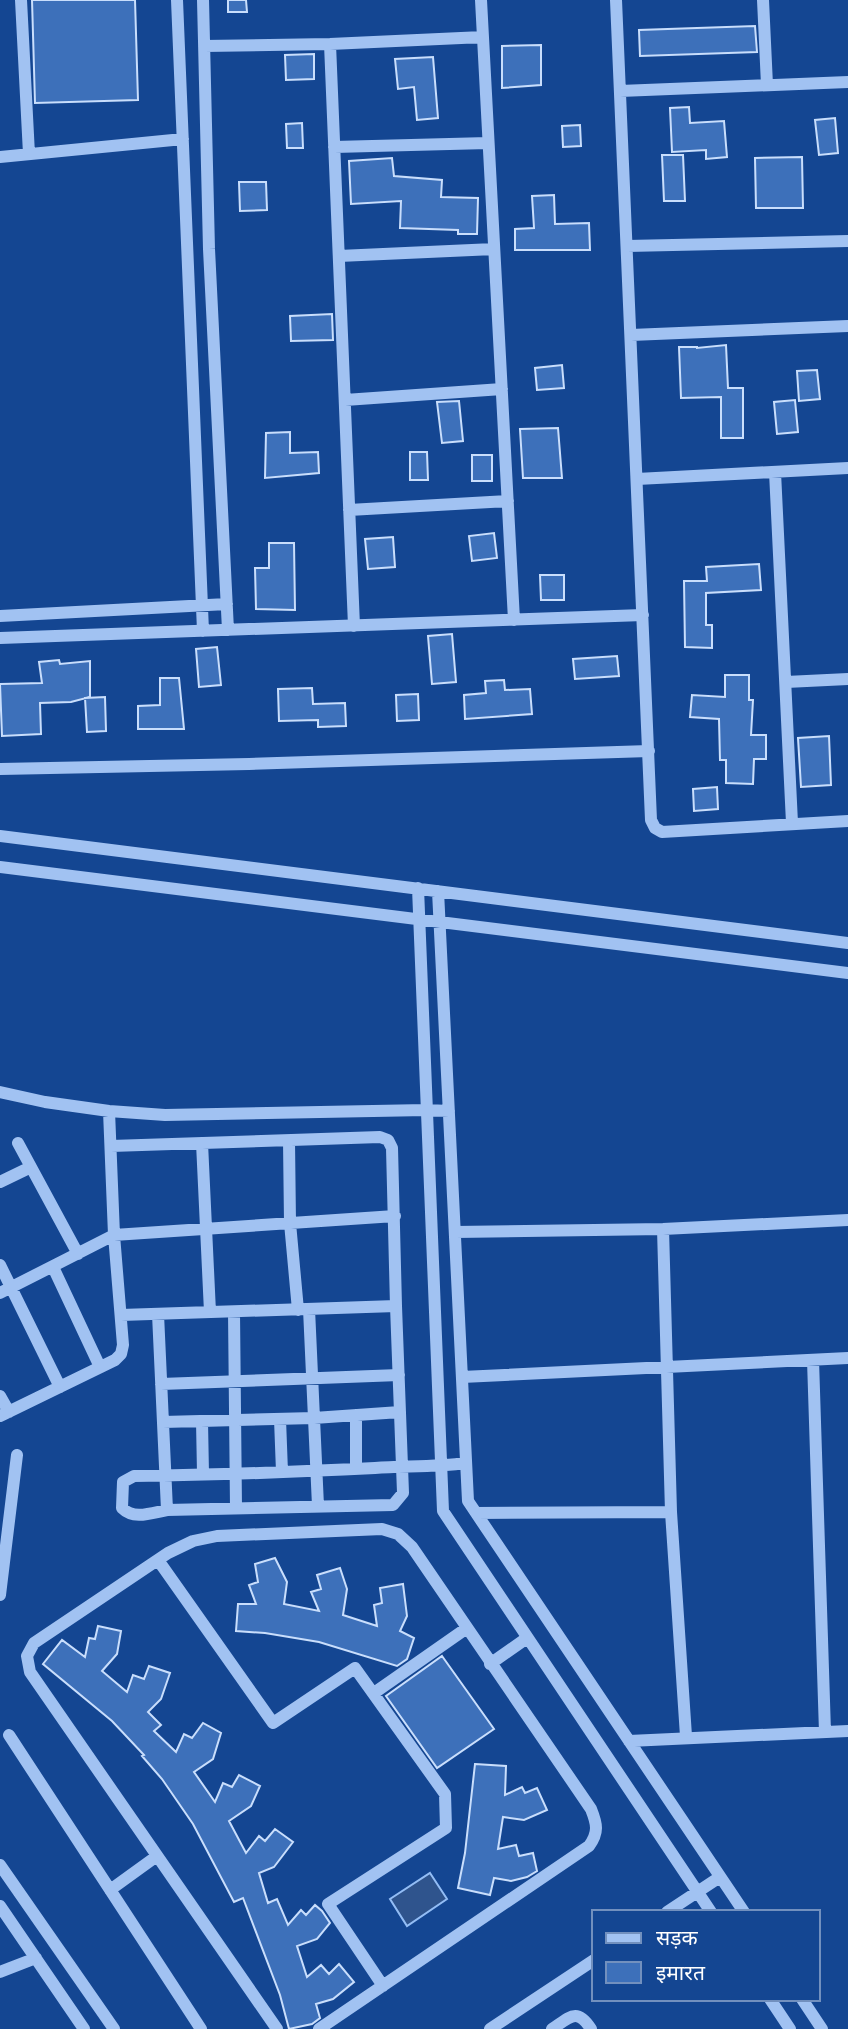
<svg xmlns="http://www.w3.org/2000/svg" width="848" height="2029" font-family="'Open Sans','Noto Sans Devanagari',sans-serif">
<rect width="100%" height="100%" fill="#144692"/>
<path fill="#2f548d" stroke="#93bdf5" stroke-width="2" d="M430,1873L447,1899L407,1926L390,1899Z"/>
<path fill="#3d70ba" stroke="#c9defc" stroke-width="2" d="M32,0H135L138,100L35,103Z
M228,0H246L247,12H228Z
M755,26L757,52L640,56L639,30Z
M541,45V85L502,88V46Z
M314,54V79L286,80L285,55Z
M433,57L438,118L417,120L414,87L398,89L395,59Z
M689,107L690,123L724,121L727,157L706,159V150L672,152L670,108Z
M835,118L838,153L819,155L815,120Z
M302,123L303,148H287L286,124Z
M580,125L581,146L563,147L562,126Z
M662,155H683L685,201H664Z
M802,157L803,208H756L755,158Z
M392,158L394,176L442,180L441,197L478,198L477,234H458V230L400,228L401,201L351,204L349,161Z
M239,182H266L267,210L240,211Z
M554,195L555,224L589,223L590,250H515V229L534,228L532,196Z
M332,314L333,340L291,341L290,316Z
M726,345L728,388H743V438H721V397L681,398L679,347H697V348Z
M562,365L564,388L537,390L535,368Z
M817,370L820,399L799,401L797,371Z
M795,400L798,432L777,434L774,402Z
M459,401L463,441L442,443L437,402Z
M558,428L562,478H523L520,429Z
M290,432V453L318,452L319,473L265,478L266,433Z
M410,452H427L428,480H410Z
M472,455H492V481H472Z
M494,533L497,558L472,561L469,536Z
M393,537L395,567L368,569L365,539Z
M269,543H294L295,610L256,609L255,568H269Z
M759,564L761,590L706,593V625H712V648L685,647L684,581H707L706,567Z
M540,575H564V600H541Z
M452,634L456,682L432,684L428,636Z
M217,647L221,685L199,687L196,649Z
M617,656L619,676L575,679L573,659Z
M59,660L60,664L90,661V697L71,702L40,703L41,734L2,736L0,684L42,683L39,662Z
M725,675H749V700H753L751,735H766V759H754L753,784L726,783V760H720L719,719L690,717L692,695L725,697Z
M160,678H179L184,729H138V706L160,705Z
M504,680L505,690L530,689L532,714L465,719L464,695L486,693L485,681Z
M312,688L313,704L345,703L346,726L318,727V720L279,721L278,689Z
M418,694L419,720L397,721L396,695Z
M105,697L106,731L87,732L85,698Z
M829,736L831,785L801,787L798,738Z
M717,787L718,809L694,811L693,789Z
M275,1558L287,1582L284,1604L319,1611L311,1592L321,1589L317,1575L340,1568L347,1589L343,1615L377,1626L374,1605L382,1603L380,1588L403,1584L407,1616L400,1631L414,1638L407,1659L397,1666L319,1642L265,1633L236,1631L238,1604H256L249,1585L258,1582L255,1564Z
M98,1626L121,1631L117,1654L102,1671L127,1692L133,1675L144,1679L149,1666L170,1673L161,1699L148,1712L161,1725L154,1731L176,1752L184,1734L192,1738L203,1723L221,1733L213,1759L194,1772L215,1802L223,1783L232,1787L239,1775L260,1786L251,1806L229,1821L246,1853L259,1836L265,1841L275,1829L293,1842L274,1867L259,1873L268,1903L277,1899L288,1925L301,1910L306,1915L315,1905L322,1911L330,1923L317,1939L297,1946L307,1977L321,1965L329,1974L339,1964L354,1982L333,1999L316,2004L320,2018L312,2024L289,2029L280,1995L243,1898L234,1902L193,1824L162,1779L142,1756L144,1755L112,1721L43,1664L62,1640L85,1657L89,1638L95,1639Z
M442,1656L494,1729L437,1768L386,1696Z
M475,1764L506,1766L505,1795L522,1787L525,1793L537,1788L547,1810L524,1820L503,1817L498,1849L516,1845L519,1856L533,1853L537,1871L527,1877L511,1881L494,1878L490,1895L458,1888L465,1853Z"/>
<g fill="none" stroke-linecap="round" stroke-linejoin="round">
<path stroke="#a1c2f2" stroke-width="12" d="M21,0L29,154
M177,0L203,631
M203,0L209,249L228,630
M481,0L514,620
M616,0L651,820L655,828L662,832L848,821
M763,0L767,85
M330,44L354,626
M204,46L330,44L483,37
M620,91L848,82
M334,147L488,143
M0,157L183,139
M627,246L848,241
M339,256L494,249
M631,335L848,326
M345,400L502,389
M775,472L792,823
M637,479L848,468
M349,510L508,501
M0,616L227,604
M0,638L643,615
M786,682L848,679
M0,769L249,764L649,751
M0,836L848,943
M0,867L848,973
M418,888L443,1511L711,1912
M438,891L468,1501L744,1912
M0,1092L45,1102L109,1111L165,1115L426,1110L449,1111
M289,1141L290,1223L298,1310
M18,1143L78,1254
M202,1143L210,1312
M111,1146L380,1137L388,1140L392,1148L396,1306L121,1315
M0,1182L31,1167
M663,1229L671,1512L686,1736
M455,1232L663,1229L848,1220
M0,1265L60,1387
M53,1267L100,1367
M0,1293L114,1235L395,1216
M396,1306C398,1369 401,1431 403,1493L393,1505L167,1510C151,1513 134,1520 122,1508L123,1482L134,1476C214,1475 295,1472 375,1468C405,1466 436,1467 466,1463
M309,1309L318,1506
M234,1312L236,1508
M158,1314L167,1510
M813,1360L825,1732
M462,1377L848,1358
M161,1384L399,1375
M0,1396L9,1412
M356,1415V1469
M0,1416L115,1360L121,1354L123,1345L114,1235L109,1111
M280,1419L282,1472
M202,1421L203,1474
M163,1422L314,1418L400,1412
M476,1513L671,1512
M158,1560L273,1723L355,1668L445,1794L446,1828L328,1904L383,1986
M0,1595L17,1455
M490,1664L527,1638
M374,1693L467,1628
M9,1735L201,2029
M629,1741L848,1731
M0,1865L114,2029
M110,1890L157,1856
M0,1906L84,2029
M667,1912L720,1877
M0,1972L36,1958
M770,1999L790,2029
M802,1999L822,2029
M277,2029L30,1672L27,1656L34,1643L168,1553L193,1541L217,1536L382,1529L398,1534L412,1547L591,1809C597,1824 599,1832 589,1846L319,2029
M490,2029L594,1960
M552,2029C570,2017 577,2007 591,2029"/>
</g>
<rect x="592" y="1910" width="228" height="91" fill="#144692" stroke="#7290be" stroke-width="2"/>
<rect x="606" y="1933" width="35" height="10" fill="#a1c2f2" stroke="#7290be" stroke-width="2"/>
<text x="656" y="1945" font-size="21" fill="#ffffff">सड़क</text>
<rect x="606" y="1962" width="35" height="21" fill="#3d70ba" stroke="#7290be" stroke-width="2"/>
<text x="656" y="1980" font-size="21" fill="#ffffff">इमारत</text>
</svg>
